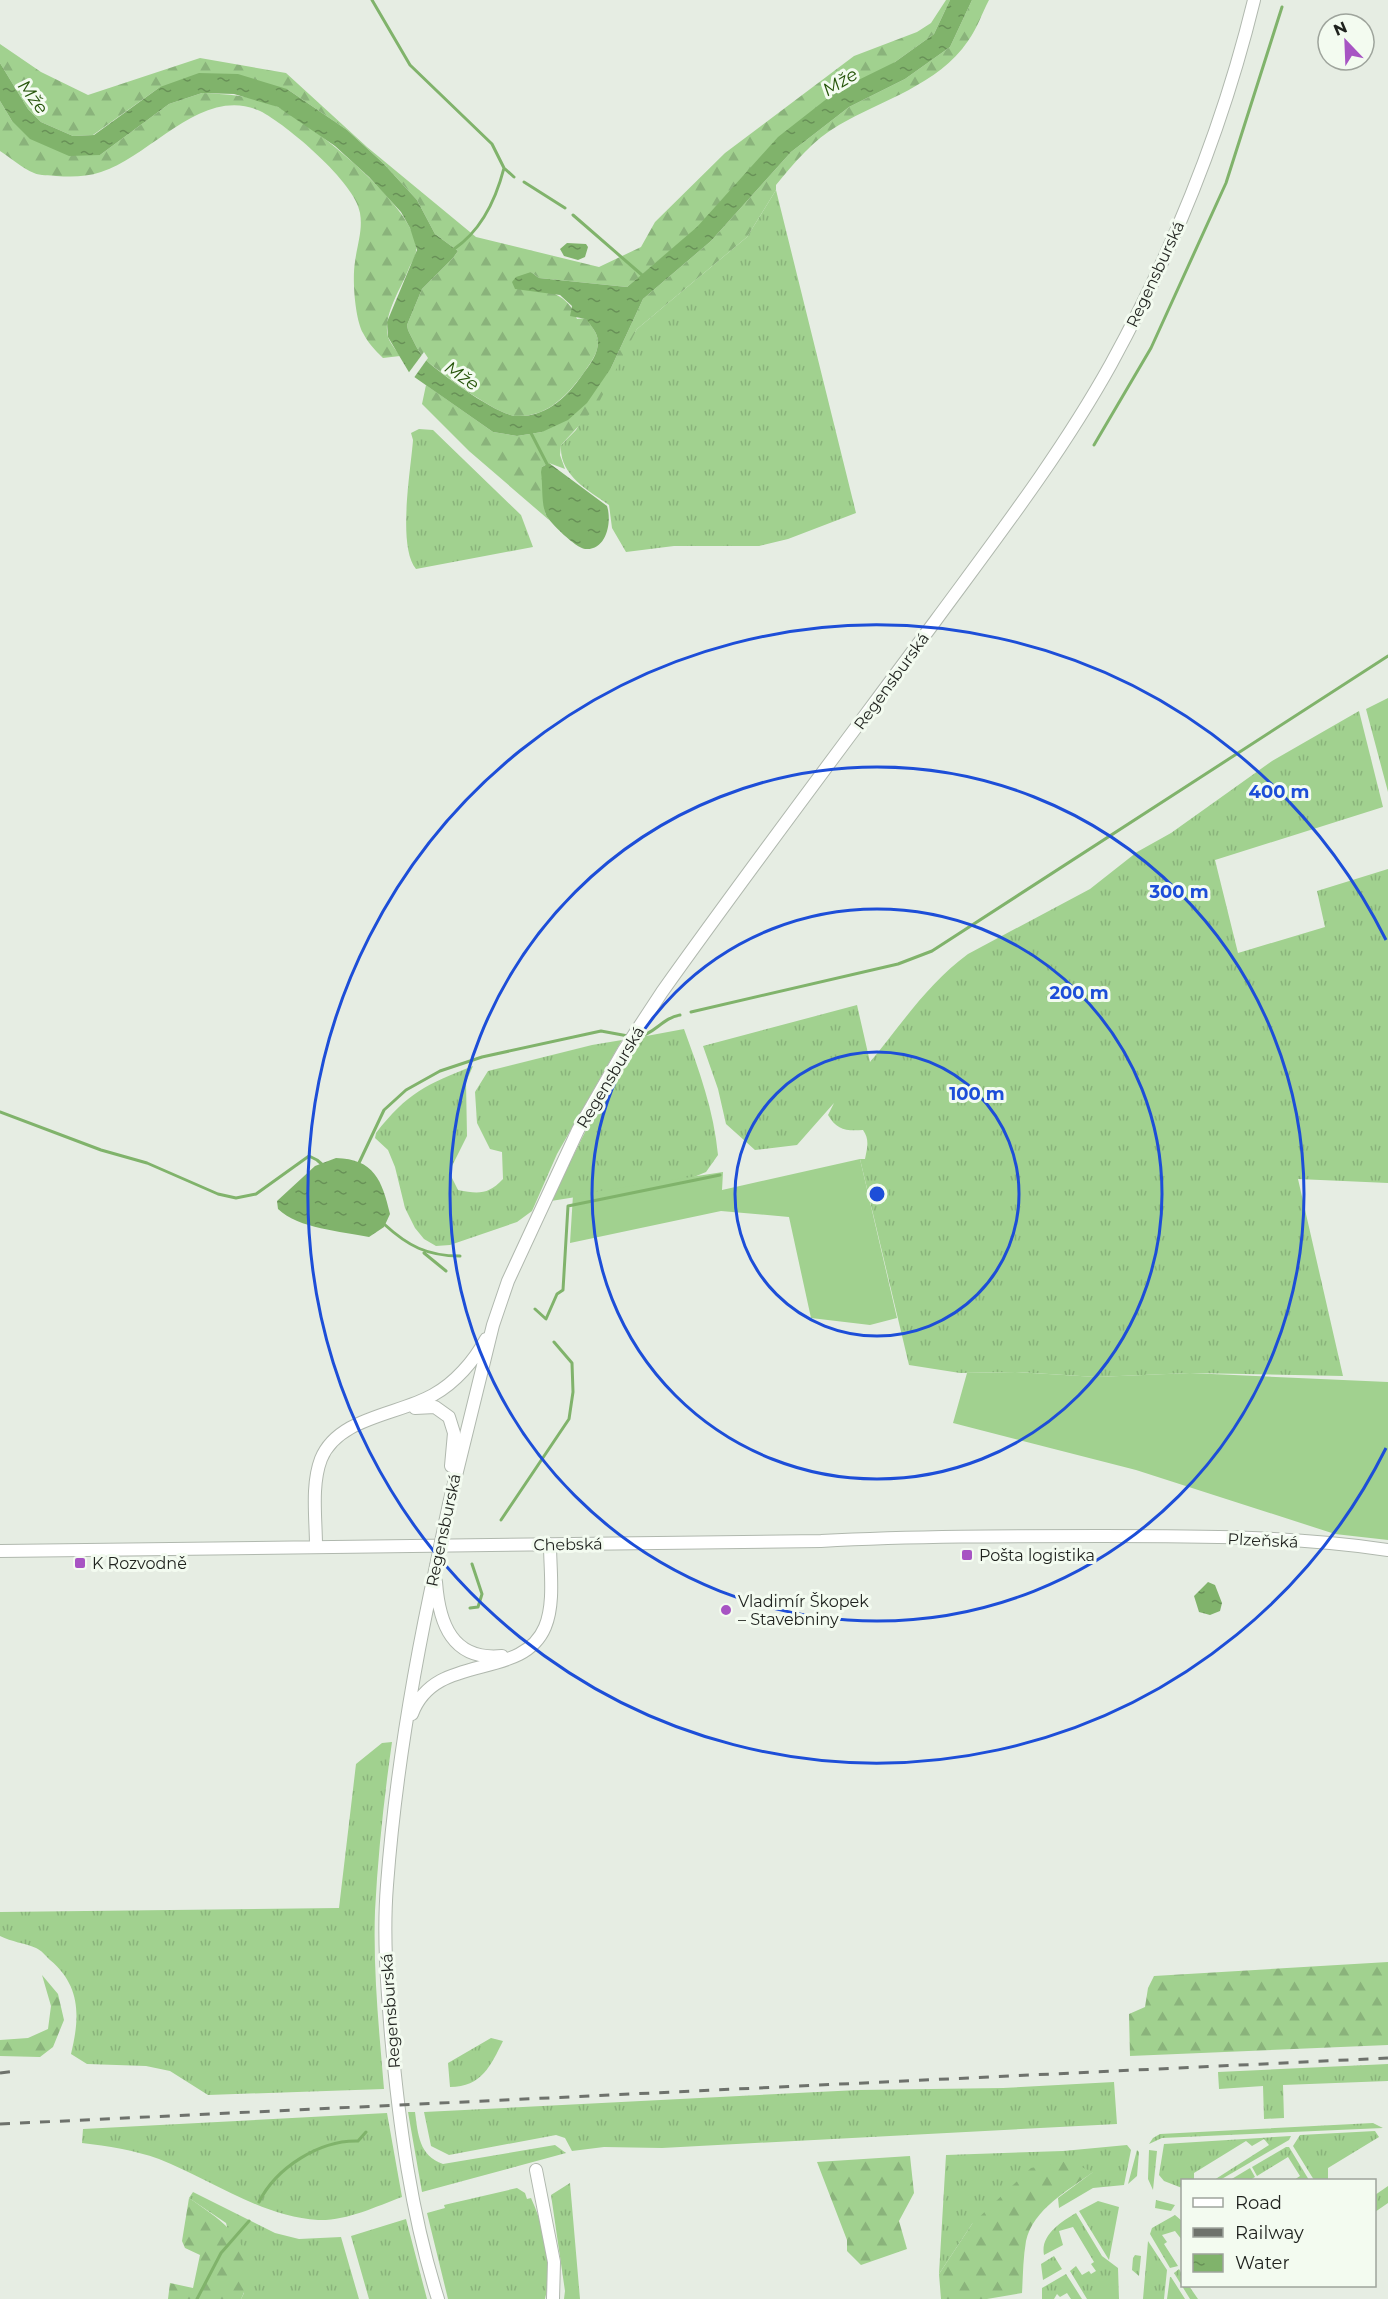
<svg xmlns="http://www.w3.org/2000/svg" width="1388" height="2299" font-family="Montserrat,sans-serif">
<defs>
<pattern id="grass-tufts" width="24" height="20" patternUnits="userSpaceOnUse" patternTransform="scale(1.5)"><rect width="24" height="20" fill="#a1d18f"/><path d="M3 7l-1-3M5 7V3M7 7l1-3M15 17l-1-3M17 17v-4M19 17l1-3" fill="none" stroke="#8ab37b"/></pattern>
<pattern id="forest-firs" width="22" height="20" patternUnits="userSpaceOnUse" patternTransform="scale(1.5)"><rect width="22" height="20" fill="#a1d18f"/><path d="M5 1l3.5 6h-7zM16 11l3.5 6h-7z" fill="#8ab37b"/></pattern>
<pattern id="water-ripples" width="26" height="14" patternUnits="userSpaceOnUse" patternTransform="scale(1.5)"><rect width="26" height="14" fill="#80b36b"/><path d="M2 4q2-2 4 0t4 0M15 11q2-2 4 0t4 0" fill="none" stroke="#689157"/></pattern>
</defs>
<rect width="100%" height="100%" fill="#e6ede3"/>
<path fill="url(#grass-tufts)" d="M776,190L856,513L788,539L759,546H674L626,552L612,528L609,505C588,490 559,475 561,445L576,430L637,329L747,237Z
M419,429L433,430L521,515L533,547L416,569C397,546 411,469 413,440L411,433Z
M1388,698V792L1366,709Z
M1359,711L1383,807L1215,860L1238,953L1325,927L1317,891L1388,869V1183L1298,1179L1343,1376L1190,1373L1096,1377L1017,1372L960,1373L909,1365L860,1159H865C867,1148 870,1140 863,1130C845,1131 837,1130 828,1115L834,1103L797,1145L755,1150L726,1124L718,1089L703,1046L857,1005L870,1062C901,1025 928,983 968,954L1090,889L1137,852L1171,833L1272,761Z
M684,1029C699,1070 714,1111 718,1155L706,1172L689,1179L551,1201L587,1128L641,1037Z
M622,1040L557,1154L532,1211L517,1222L450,1245L436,1246L424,1239L415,1228L405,1208L395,1167L388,1150L375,1138L376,1133C407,1093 427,1084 473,1066L466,1082L467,1136L449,1172L458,1190C478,1194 488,1195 503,1179L502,1152L490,1149L477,1123L475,1092L488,1071L592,1045Z
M392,1742C384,1798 378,1854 375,1911C373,1970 379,2030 384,2089L208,2095L170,2071L146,2066L87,2064L71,2054C80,2017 81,1986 50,1960C46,1956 41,1950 36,1948C24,1943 12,1942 0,1936V1912L339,1908L356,1764L382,1743Z
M491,2038L503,2041C491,2065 482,2087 450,2087L448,2063Z
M1388,2064V2081L1283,2085L1284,2118L1264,2119L1263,2086L1219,2089L1218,2072Z
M1114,2082L1117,2124L662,2148L604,2147L572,2151L565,2138L556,2135L449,2155L431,2146L424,2112L858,2090L1003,2088Z
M408,2112H415C418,2134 419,2156 443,2164L555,2145L566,2153L422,2192Z
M387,2113L402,2197C375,2207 346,2221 318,2220C262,2217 210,2179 159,2159C134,2150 108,2146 82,2143L83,2129Z
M1373,2123L1383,2128L1162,2138L1149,2144L1153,2138L1160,2134Z
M1375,2131L1379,2137L1328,2168V2180H1314L1293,2146L1300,2135Z
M1291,2136L1289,2140L1220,2180H1214L1269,2145L1264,2139L1252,2146L1246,2141L1194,2173V2180H1182V2188L1164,2181L1159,2175L1164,2144Z
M1127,2145L1131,2150L1124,2185L1093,2188L1059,2208L1058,2198L1093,2172L972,2224L939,2274L946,2155L1063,2151Z
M1286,2147H1289L1309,2180H1294L1300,2176L1288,2157L1257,2176L1252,2167Z
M1137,2150L1139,2152L1137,2176L1128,2184Z
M1149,2150L1157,2151L1153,2190L1148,2179Z
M1250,2168L1255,2177L1250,2180H1230Z
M570,2183L580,2299H564L565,2291L551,2195Z
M1388,2186V2203L1375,2212V2195Z
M517,2188L525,2193L527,2199L531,2198C545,2229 554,2265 545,2299H448L427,2213L445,2208L444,2205Z
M193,2192L275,2233L299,2239L341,2237L359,2299H241L244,2293L226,2223L189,2198Z
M1156,2200L1175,2205L1171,2211L1155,2208Z
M1098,2201L1119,2207L1109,2260L1079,2211Z
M1076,2213L1102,2256L1118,2268L1119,2299H1087L1070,2271L1076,2266L1082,2275L1089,2271L1091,2274L1096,2271L1091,2264L1094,2262L1073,2227L1059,2231L1063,2245L1044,2255C1040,2235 1061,2222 1076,2213Z
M1175,2215L1182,2221V2240L1175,2231L1162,2235L1167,2242L1164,2244L1178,2266L1170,2268L1150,2234L1152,2228Z
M406,2219L427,2299H369L351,2236Z
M1148,2241L1167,2270L1164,2299H1143Z
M1135,2255L1141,2256L1139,2276L1132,2270L1133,2258Z
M1054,2256L1062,2269L1043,2280L1041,2264Z
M1179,2269L1182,2274V2286H1189L1198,2299H1190L1174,2273Z
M1066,2274L1082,2299H1071L1067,2293L1060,2297L1057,2294L1054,2299H1042V2288Z
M1170,2277H1171L1185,2299H1167Z"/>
<path fill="url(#forest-firs)" d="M946,0H950L934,34L895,62L627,287L539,278L531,272L515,289C542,288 567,291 577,319L586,318C591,326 598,333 598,342C598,353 591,362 585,371C569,394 547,418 516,416C497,415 443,375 427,361C419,354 413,340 408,330L407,325L422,289L453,258L458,251L435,234L417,200L383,163L347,130L287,89L160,87L93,135L73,136L41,122L28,109L0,63V44L41,72L88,95L200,58L286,73L367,147L476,237L599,267L641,247L655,222L725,153L854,56L917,32L931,23Z
M972,0H989C982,13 977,29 968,41C938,85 882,100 839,125C813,140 794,163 776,185V190L747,237L637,329L597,406L561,445L560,455L565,469L549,463L542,467L545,513L549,520L469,451L422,404L426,385L493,432L517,436L542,432L611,368L643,299L711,241L791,152L849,107L905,79L950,47Z
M202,93C228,94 254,96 278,107C311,123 422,212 416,251C416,257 411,263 409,268C402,287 382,316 388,337C390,343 396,350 400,356L383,358C375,350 368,343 363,333C355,319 352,279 355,262C357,245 363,230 360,213C356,183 286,124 260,111C202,85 152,156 101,172C86,177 72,177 56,176C50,175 40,176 34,173C22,168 11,158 0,151V101L12,121L100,155L169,104Z
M1388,1962V2045L1130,2056L1129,2014L1145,2007L1148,1988L1154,1976Z
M42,1975L58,1994L64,2020L53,2047L40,2057L0,2056V2040L28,2038L48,2029L51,2006Z
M910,2156L914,2193L899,2221L907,2249L861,2265L847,2251V2240L817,2162Z
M1067,2161L1093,2172C1069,2190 1033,2209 1026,2241C1023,2258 1023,2276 1022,2293L987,2299H941L939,2274L972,2224L1031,2168Z
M189,2198C224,2222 266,2249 241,2299H168L170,2283L193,2288L200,2255L185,2248L182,2241Z"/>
<path fill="#a1d18f" d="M860,1159L897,1318L870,1325L811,1318L789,1217L721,1211L570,1243L573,1195L723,1172L722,1190Z
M1016,1372L1096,1377L1190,1373L1388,1382V1540L1335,1534L1136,1470L953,1423L967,1373Z"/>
<path fill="url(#water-ripples)" d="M950,0H972L950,47L905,79L849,107L791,152L711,241L643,299L611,368L587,403L568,420L542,432L517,436L493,432L410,374L388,337L387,322L417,250L410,228L401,212L369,177L335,146L278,107L234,94L202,93L169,104L100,155L69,156L30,139L12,121L0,101V63L28,109L41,122L73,136L94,135L160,87L199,73L238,74L287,89L347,130L383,163L417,200L435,234L458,251L453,258L422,289L407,325L408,330C413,340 419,354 427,361C442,375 497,415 516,416C547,418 569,395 585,371C591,363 598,353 598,342C598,333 591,326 586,319L570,316L572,306L560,295L515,289L512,282L516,277L531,272L539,278L627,287L697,227L778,137L838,90L895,62L934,34Z
M567,243L586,244L588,247L585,257L578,260L564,256L560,249Z
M549,463L607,506C612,521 607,551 585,549C576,548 550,523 546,515C541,503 543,485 541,472L542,467Z
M336,1158C374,1159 382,1180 390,1214L384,1227L369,1237C341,1231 299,1229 278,1209L277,1201L315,1166Z
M1208,1582L1215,1585L1222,1603L1220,1611L1210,1615L1199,1612L1194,1596Z"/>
<path fill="#e6ede3" d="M424,352L428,358L413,379L407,375Z"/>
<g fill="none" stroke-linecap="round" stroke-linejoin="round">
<path stroke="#80b36b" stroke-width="3" d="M372,0L410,65L492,144L504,168L514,177
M524,182L565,208
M573,215L642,275
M454,249C482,230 496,199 504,168
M530,431L547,464
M1094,445L1151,348L1226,183L1282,7
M691,1012L898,964L932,951L1388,656
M638,1037C655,1034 662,1018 680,1015
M0,1112L101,1150L147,1163L218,1194L236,1198L256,1194L309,1156L317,1160L324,1166
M358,1165L384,1110L406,1090L440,1071L482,1057L601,1031L628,1036
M384,1224C408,1246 427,1256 460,1256
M424,1253L446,1271
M535,1309L546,1319L557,1294L563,1290L568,1206L720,1175
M501,1520L569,1419L573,1392L572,1363L554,1342
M470,1608L478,1607L482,1594L472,1564
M259,2202C276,2168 319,2140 358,2141L366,2132
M197,2299L221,2253L249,2221"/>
<defs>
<path id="secondary" d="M415,1408L435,1407L449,1417L454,1433L451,1466
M449,1504L493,1325L508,1281L578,1130L624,1050L662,992C751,867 844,744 936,620C997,537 1061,454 1111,364C1174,249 1223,127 1254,0
M316,1546C316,1519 311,1485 321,1459C338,1417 398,1415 433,1395C455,1383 474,1361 486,1339
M0,1551L821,1541C915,1536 1008,1536 1102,1536C1197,1536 1294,1536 1388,1550
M436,1566C413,1671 395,1778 387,1885C383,1935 387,1985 391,2035C399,2123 411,2214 438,2299
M436,1582C439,1623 452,1661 502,1656
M412,1714C435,1651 522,1682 545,1627C555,1603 550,1570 550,1544
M536,2170L554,2262L553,2299"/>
</defs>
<use href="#secondary" stroke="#b0b8ae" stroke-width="14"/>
<use href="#secondary" stroke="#fff" stroke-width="12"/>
<path stroke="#6e726c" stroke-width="3" stroke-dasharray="10 10" stroke-linecap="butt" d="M0,2073L16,2071
M0,2124L1388,2058"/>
<defs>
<path id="secondary-bridge" d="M436,1566L449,1504"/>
</defs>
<use href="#secondary-bridge" stroke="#b0b8ae" stroke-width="14" stroke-linecap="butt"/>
<use href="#secondary-bridge" stroke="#fff" stroke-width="12"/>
</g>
<g fill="none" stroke="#1d4ed8" stroke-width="3">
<circle cx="877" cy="1194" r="142"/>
<circle cx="877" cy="1194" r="285"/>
<circle cx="877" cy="1194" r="427"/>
<path d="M1386 1448A569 569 0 1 1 1386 940"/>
</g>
<g fill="#a754c3" stroke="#f3fbf0" stroke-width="2">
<rect x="961" y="1549" width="12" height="12" rx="3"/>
<rect x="74" y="1557" width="12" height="12" rx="3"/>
<circle cx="726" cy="1610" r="6"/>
</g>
<g text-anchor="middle" stroke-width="6" stroke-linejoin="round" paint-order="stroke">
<g font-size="16" fill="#1e211d" stroke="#f3fbf0">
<text transform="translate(1155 274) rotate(-65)" y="6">Regensburská</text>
<text transform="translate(891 681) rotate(-54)" y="6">Regensburská</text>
<text transform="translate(610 1077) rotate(-59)" y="6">Regensburská</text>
<text transform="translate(443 1530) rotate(-78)" y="6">Regensburská</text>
<text transform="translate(1263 1540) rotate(3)" y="6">Plzeňská</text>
<text transform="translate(568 1544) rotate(-1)" y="6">Chebská</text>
<text transform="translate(390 2011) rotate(-94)" y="6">Regensburská</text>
</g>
<g font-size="16" fill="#1e211d" stroke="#f3fbf0" text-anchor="start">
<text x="979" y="1561">Pošta logistika</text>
<text x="92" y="1569">K Rozvodně</text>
<text x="738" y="1607">Vladimír Škopek<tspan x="738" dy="18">– Stavebniny</tspan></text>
</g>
<g font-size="18" font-style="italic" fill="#26550a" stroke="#f3fbf0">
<text transform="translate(840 82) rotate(-31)" y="6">Mže</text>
<text transform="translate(33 97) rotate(53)" y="6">Mže</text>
<text transform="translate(462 376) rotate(35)" y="6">Mže</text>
</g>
</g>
<circle cx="877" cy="1194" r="9" fill="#1d4ed8" stroke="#f3fbf0" stroke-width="3"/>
<g font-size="18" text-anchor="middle" font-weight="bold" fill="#1d4ed8" stroke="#f3fbf0" stroke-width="6" stroke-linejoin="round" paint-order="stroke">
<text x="1279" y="798">400 m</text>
<text x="1179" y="898">300 m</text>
<text x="1079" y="999">200 m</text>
<text x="977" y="1100">100 m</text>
</g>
<rect x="1181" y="2179" width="195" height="108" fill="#f3fbf0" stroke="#9ea49c" stroke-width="1.5"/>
<rect x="1193" y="2198" width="30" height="9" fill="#ffffff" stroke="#9ea49c" stroke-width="1.5"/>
<text x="1235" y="2209" font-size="18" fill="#1e211d">Road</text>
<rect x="1193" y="2228" width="30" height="9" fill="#6e726c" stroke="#9ea49c" stroke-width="1.5"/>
<text x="1235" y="2239" font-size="18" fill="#1e211d">Railway</text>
<rect x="1193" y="2254" width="30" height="18" fill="url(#water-ripples)" stroke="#9ea49c" stroke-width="1.5"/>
<text x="1235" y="2269" font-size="18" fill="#1e211d">Water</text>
<g transform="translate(1346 42) rotate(337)"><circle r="28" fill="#f3fbf0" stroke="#9ea49c" stroke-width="1.5"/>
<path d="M0-4.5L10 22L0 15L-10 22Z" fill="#a754c3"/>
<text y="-9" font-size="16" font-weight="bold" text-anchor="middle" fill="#1e211d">N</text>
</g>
</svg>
